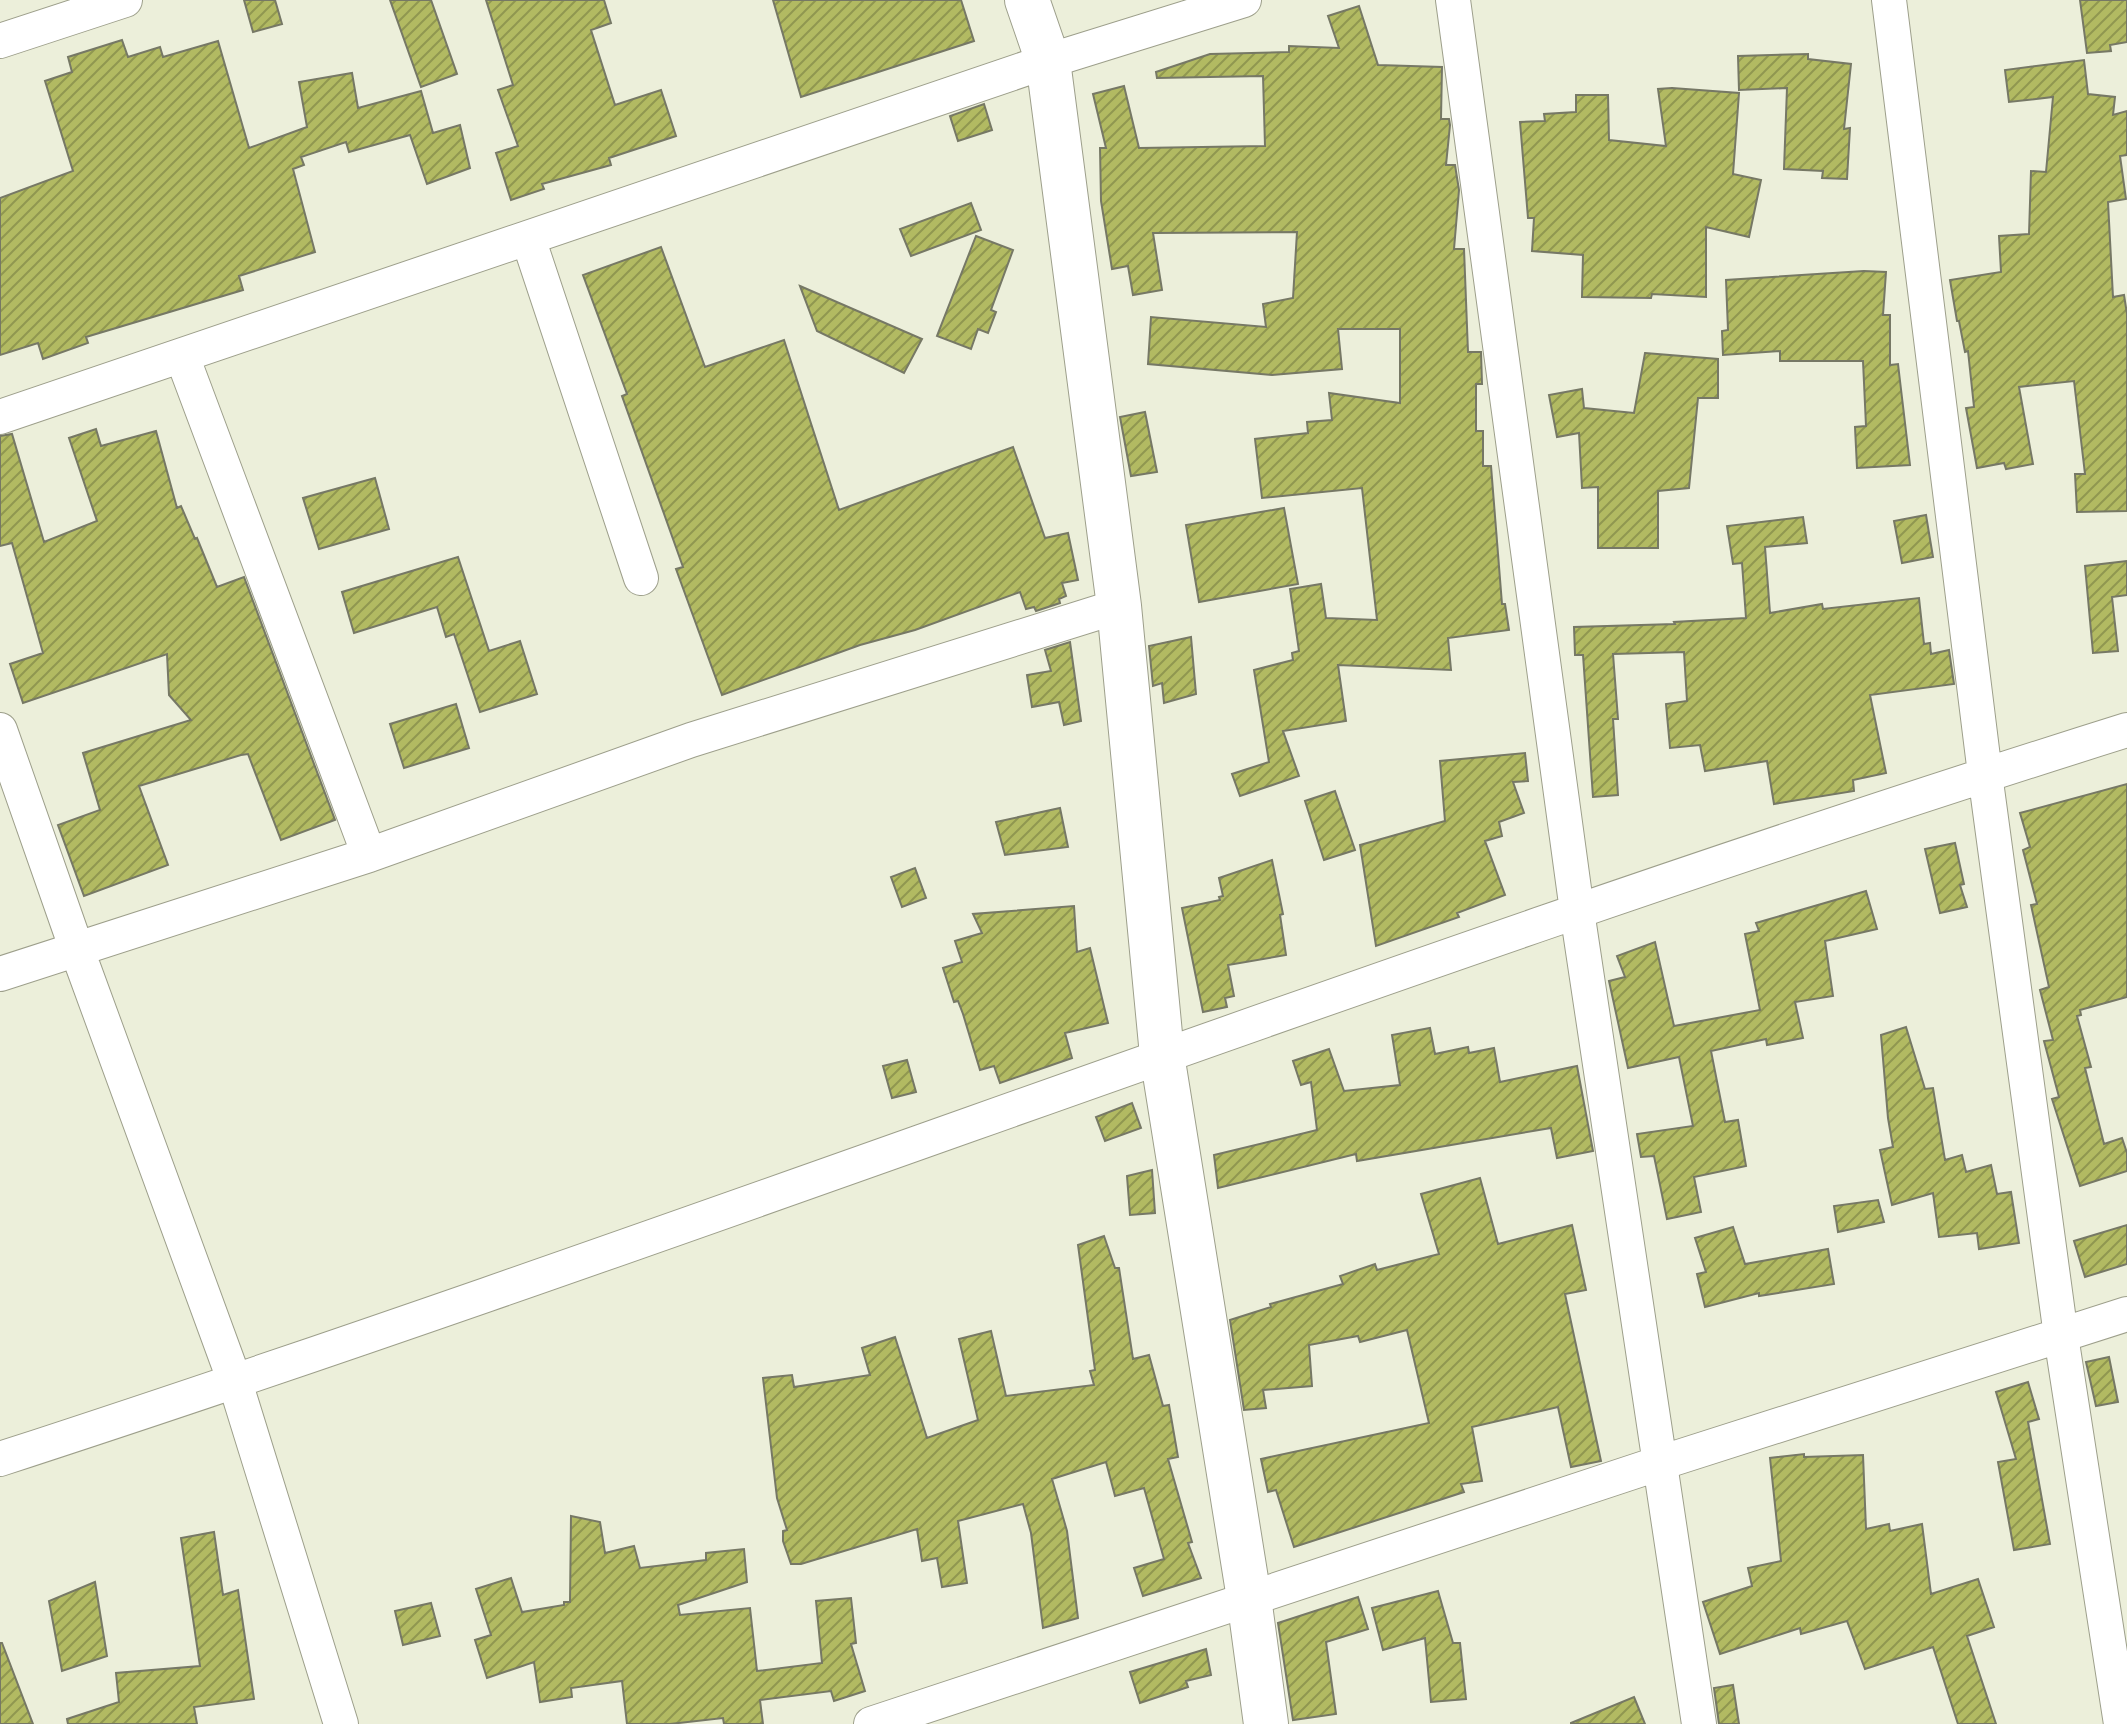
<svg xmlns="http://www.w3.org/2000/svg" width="2127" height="1724" font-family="Figtree,sans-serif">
<defs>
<pattern id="building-hatch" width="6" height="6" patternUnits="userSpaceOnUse" patternTransform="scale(2)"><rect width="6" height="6" fill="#b2ba62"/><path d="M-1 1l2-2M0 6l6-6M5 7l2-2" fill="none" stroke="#909750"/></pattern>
</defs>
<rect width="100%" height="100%" fill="#ecefda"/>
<path fill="url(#building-hatch)" stroke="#767865" stroke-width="2" d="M244,0H275L282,24L253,32Z
M390,0H431L457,74L421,87Z
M486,0H604L611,23L591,30L615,105L661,90L676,136L609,158L611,165L542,184L544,189L511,200L496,153L518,146L498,90L513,85Z
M773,0H961L974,41L801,97Z
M2080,0H2127V42L2110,45L2111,51L2087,53Z
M1359,6L1378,65L1442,67L1441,119H1449L1450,125L1446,165H1455L1459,190L1454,249H1464L1468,352H1481L1482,384H1476V431H1483V466H1491L1502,604H1505L1509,630L1448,638L1451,670L1338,665L1346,721L1283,731L1299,776L1240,796L1232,774L1269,762L1254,670L1293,660L1292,653L1299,651L1290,589L1321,584L1326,618L1377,620L1362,488L1262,498L1255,439L1308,433L1307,422L1332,420L1329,393L1400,403V329H1338L1342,369L1272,375L1148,364L1151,317L1266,327L1263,304L1293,298L1297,232L1153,233L1162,290L1133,295L1128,266L1112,269L1101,201L1100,148H1106L1093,94L1124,86L1139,148L1265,146L1263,76L1157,78L1156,72L1210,54L1289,52V46L1339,48L1328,16Z
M122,40L128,57L160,47L163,57L218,41L249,148L307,127L299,82L352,73L358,108L421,91L433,133L460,125L470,168L427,184L410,135L349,152L346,142L301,157L304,165L293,169L315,252L239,276L243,290L86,337L88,343L43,359L38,343L0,355V198L73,171L45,81L72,72L68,57Z
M1808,54V59L1851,64L1844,129L1850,128L1847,179L1822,178L1823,171L1784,169L1787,88L1739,90L1738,56Z
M2084,60L2088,94L2115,97L2113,115L2127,111V155L2120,156L2126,199L2108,202L2113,297L2124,295L2127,314V511L2077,512L2075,474H2085L2074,381L2019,387L2033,464L2006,469L2004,463L1977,468L1966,408L1974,407L1968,351L1965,352L1959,321H1957L1950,280L2001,272L1999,236L2029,234L2031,171L2046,172L2053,97L2009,102L2005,70Z
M1672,88L1739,93L1733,174L1761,180L1749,237L1706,227V297L1652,294L1651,298L1582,297L1583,255L1532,251L1534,218H1528L1520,122L1545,121L1544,114L1576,112V95H1608L1609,140L1666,146L1658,89Z
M984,104L992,130L958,141L950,116Z
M971,203L981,230L911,256L900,229Z
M976,236L1013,250L991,310L996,312L988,333L978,329L971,349L937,336Z
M661,247L705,367L784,340L839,510L1013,447L1045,538L1068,533L1078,580L1062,583L1066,596L1059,599L1060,603L1036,611L1034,607L1026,609L1020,592L915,630L860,645L722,695L676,569L683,567L622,396L627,394L583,275Z
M1864,271L1886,272L1883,315H1890V365L1898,364L1910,465L1857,468L1855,427L1866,426L1863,361H1780V351L1723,355L1722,331L1728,330L1726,280Z
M800,286L922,339L904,373L817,331Z
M1645,353L1718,359V398H1698L1689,488L1658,491V548H1598V487L1582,488L1579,433L1557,437L1549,395L1582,389L1584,408L1634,413Z
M1145,412L1157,472L1131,476L1120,417Z
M96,429L101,446L156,431L177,508L181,506L195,539L197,538L217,587L244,577L335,820L281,840L248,754L241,755L139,786L168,865L84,896L58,825L100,810L83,753L191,720L169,695L167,654L23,703L10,664L43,653L12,543L0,546V436L12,434L44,542L97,521L69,438Z
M375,478L389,529L319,549L303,498Z
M1284,508L1298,584L1199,602L1186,525Z
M1926,515L1933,557L1902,563L1894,521Z
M1803,517L1807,543L1765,547L1770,613L1822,604L1823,609L1919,598L1924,644L1930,643L1931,654L1949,650L1954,684L1870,695L1886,773L1853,780L1854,791L1774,804L1767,761L1705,771L1700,745L1670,748L1666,704L1687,701L1684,652L1613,654L1618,719H1613L1618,795L1593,797L1583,655H1575L1574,627L1675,624L1674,622L1746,618L1742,563L1733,564L1727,526Z
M458,557L489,651L520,641L537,694L480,712L454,634L446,637L437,607L354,633L342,592Z
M2127,561V595L2112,597L2118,651L2093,653L2085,566Z
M1191,637L1196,694L1164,703L1162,683L1153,686L1149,646Z
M1070,642L1081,721L1064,725L1059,702L1032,707L1027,675L1051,671L1045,650Z
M456,704L469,748L404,768L390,724Z
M1525,753L1528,781L1513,782L1524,813L1499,822L1502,836L1485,841L1505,895L1457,913L1459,917L1376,946L1360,845L1445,821L1440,761Z
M2127,784V997L2080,1010L2081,1015L2077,1016L2091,1067L2085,1068L2104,1144L2122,1138L2127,1153V1171L2080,1186L2052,1099L2059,1097L2044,1041L2053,1040L2040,990L2049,987L2031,905L2037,904L2023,850L2030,847L2020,813Z
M1335,791L1355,850L1324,860L1305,801Z
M1060,808L1068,847L1005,855L996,822Z
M1955,843L1964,884L1960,885L1967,907L1940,913L1925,849Z
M1272,860L1283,914L1280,915L1286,955L1228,965L1234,996L1225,998L1227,1007L1203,1012L1182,908L1220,900L1219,897L1223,896L1219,878Z
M915,868L926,898L902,907L891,877Z
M1866,891L1877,929L1825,941L1833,996L1795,1002L1803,1038L1767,1045L1766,1039L1711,1051L1725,1122L1738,1120L1746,1166L1694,1177L1701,1212L1667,1219L1654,1156L1641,1157L1637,1134L1693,1126L1679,1057L1628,1068L1609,981L1625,977L1617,956L1655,942L1674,1026L1760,1010L1745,934L1759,931L1756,923Z
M1074,906L1077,952L1090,948L1108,1023L1065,1033L1072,1058L1000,1083L994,1066L980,1070L963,1014L958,1001L954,1002L943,968L962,962L955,941L982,933L973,914Z
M1906,1027L1925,1089L1933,1088L1945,1160L1962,1155L1966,1172L1991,1165L1997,1194L2011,1192L2019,1243L1979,1249L1977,1233L1939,1237L1933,1193L1892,1205L1880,1150L1893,1147L1888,1118L1881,1035Z
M1430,1028L1435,1054L1468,1047L1469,1053L1494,1048L1500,1082L1577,1066L1593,1151L1557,1158L1551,1128L1357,1161L1356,1154L1218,1188L1214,1155L1317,1130L1311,1082L1301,1085L1293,1061L1329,1049L1344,1091L1400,1085L1392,1035Z
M907,1060L916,1092L892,1098L883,1066Z
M1132,1103L1141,1128L1105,1141L1096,1117Z
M1152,1170L1155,1213L1130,1215L1127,1176Z
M1480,1178L1498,1244L1572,1225L1586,1290L1565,1294L1601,1461L1571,1467L1558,1407L1472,1427L1482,1481L1461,1484L1464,1492L1294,1547L1276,1490L1268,1492L1261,1459L1429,1423L1407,1330L1360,1342L1358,1336L1309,1345L1312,1386L1263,1390L1266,1408L1244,1410L1230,1320L1271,1307L1270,1304L1343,1284L1340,1276L1375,1264L1377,1270L1439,1254L1421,1194Z
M1878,1200L1884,1222L1838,1232L1834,1206Z
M2127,1225V1264L2085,1277L2074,1241Z
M1733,1227L1745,1264L1828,1249L1834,1284L1759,1296V1293L1705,1307L1697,1274L1706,1272L1695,1238Z
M1104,1236L1115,1268H1119L1133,1359L1149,1355L1163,1406L1169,1405L1178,1457L1168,1459L1192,1542L1188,1543L1201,1578L1143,1596L1134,1568L1164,1559L1144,1488L1115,1496L1106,1462L1052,1479L1067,1531L1078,1618L1043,1628L1031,1533L1023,1504L958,1521L967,1583L942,1587L937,1558L922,1561L917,1529L801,1564H791L783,1541V1531L787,1530L777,1498L763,1378L792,1375L794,1387L870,1375L862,1348L895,1337L927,1438L978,1420L959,1339L991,1331L1006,1396L1094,1385L1090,1371L1095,1370L1078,1245Z
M2109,1357L2118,1402L2096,1406L2086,1362Z
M2028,1382L2039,1419L2028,1422L2050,1544L2014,1550L1998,1462L2016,1459L1996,1392Z
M1804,1454V1457L1863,1455L1866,1529L1889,1524L1890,1531L1922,1524L1931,1594L1978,1579L1994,1627L1967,1636L1996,1724H1958L1933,1647L1865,1669L1847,1621L1801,1634L1800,1628L1720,1654L1703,1602L1752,1586L1748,1568L1781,1561L1770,1458Z
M571,1516L600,1522L605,1553L634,1546L640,1568L706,1560V1553L744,1549L747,1582L678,1605L680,1615L750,1608L757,1671L822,1663L816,1601L851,1598L856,1643L851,1644L865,1691L834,1701L831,1691L760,1700L763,1724H724L723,1718L670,1724H627L622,1681L571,1688L572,1697L540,1702L534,1662L487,1678L475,1640L491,1635L476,1589L511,1578L522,1612L564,1605V1602H570Z
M214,1532L223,1595L238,1590L254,1699L194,1707L197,1724H68L67,1719L119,1702L116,1673L200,1666L181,1538Z
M95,1582L107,1656L62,1671L49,1601Z
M1438,1591L1453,1643H1460L1466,1699L1431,1702L1425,1638L1383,1650L1372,1608Z
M1358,1597L1368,1629L1326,1642L1336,1714L1293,1720L1278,1623Z
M431,1603L440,1636L403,1645L395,1611Z
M0,1643H2L33,1724H0Z
M1206,1649L1211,1675L1186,1681L1188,1687L1140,1703L1130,1672Z
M1733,1685L1739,1724H1719L1714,1688Z
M1634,1697L1645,1724H1571V1723Z"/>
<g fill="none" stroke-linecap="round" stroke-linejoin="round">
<defs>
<path id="minor" d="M1453,0L1577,911L1699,1724
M1889,0L1985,774L2061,1336L2121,1724
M0,41L125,0
M528,238L641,578
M182,356L369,855
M0,417L1048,61L1244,0
M0,730L77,950L235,1382L341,1724
M0,974L369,855L691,740L1119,606
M0,1459C713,1227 1412,954 2127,730
M871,1724L1660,1463L2127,1314"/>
<path id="tertiary" d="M1027,0L1048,61L1119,606L1162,1055L1249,1598L1266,1724"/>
</defs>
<use href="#minor" stroke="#9d9f8b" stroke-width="36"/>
<use href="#tertiary" stroke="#9d9f8b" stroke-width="46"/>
<use href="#minor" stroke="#fff" stroke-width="34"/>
<use href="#tertiary" stroke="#fff" stroke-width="44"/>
</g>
</svg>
